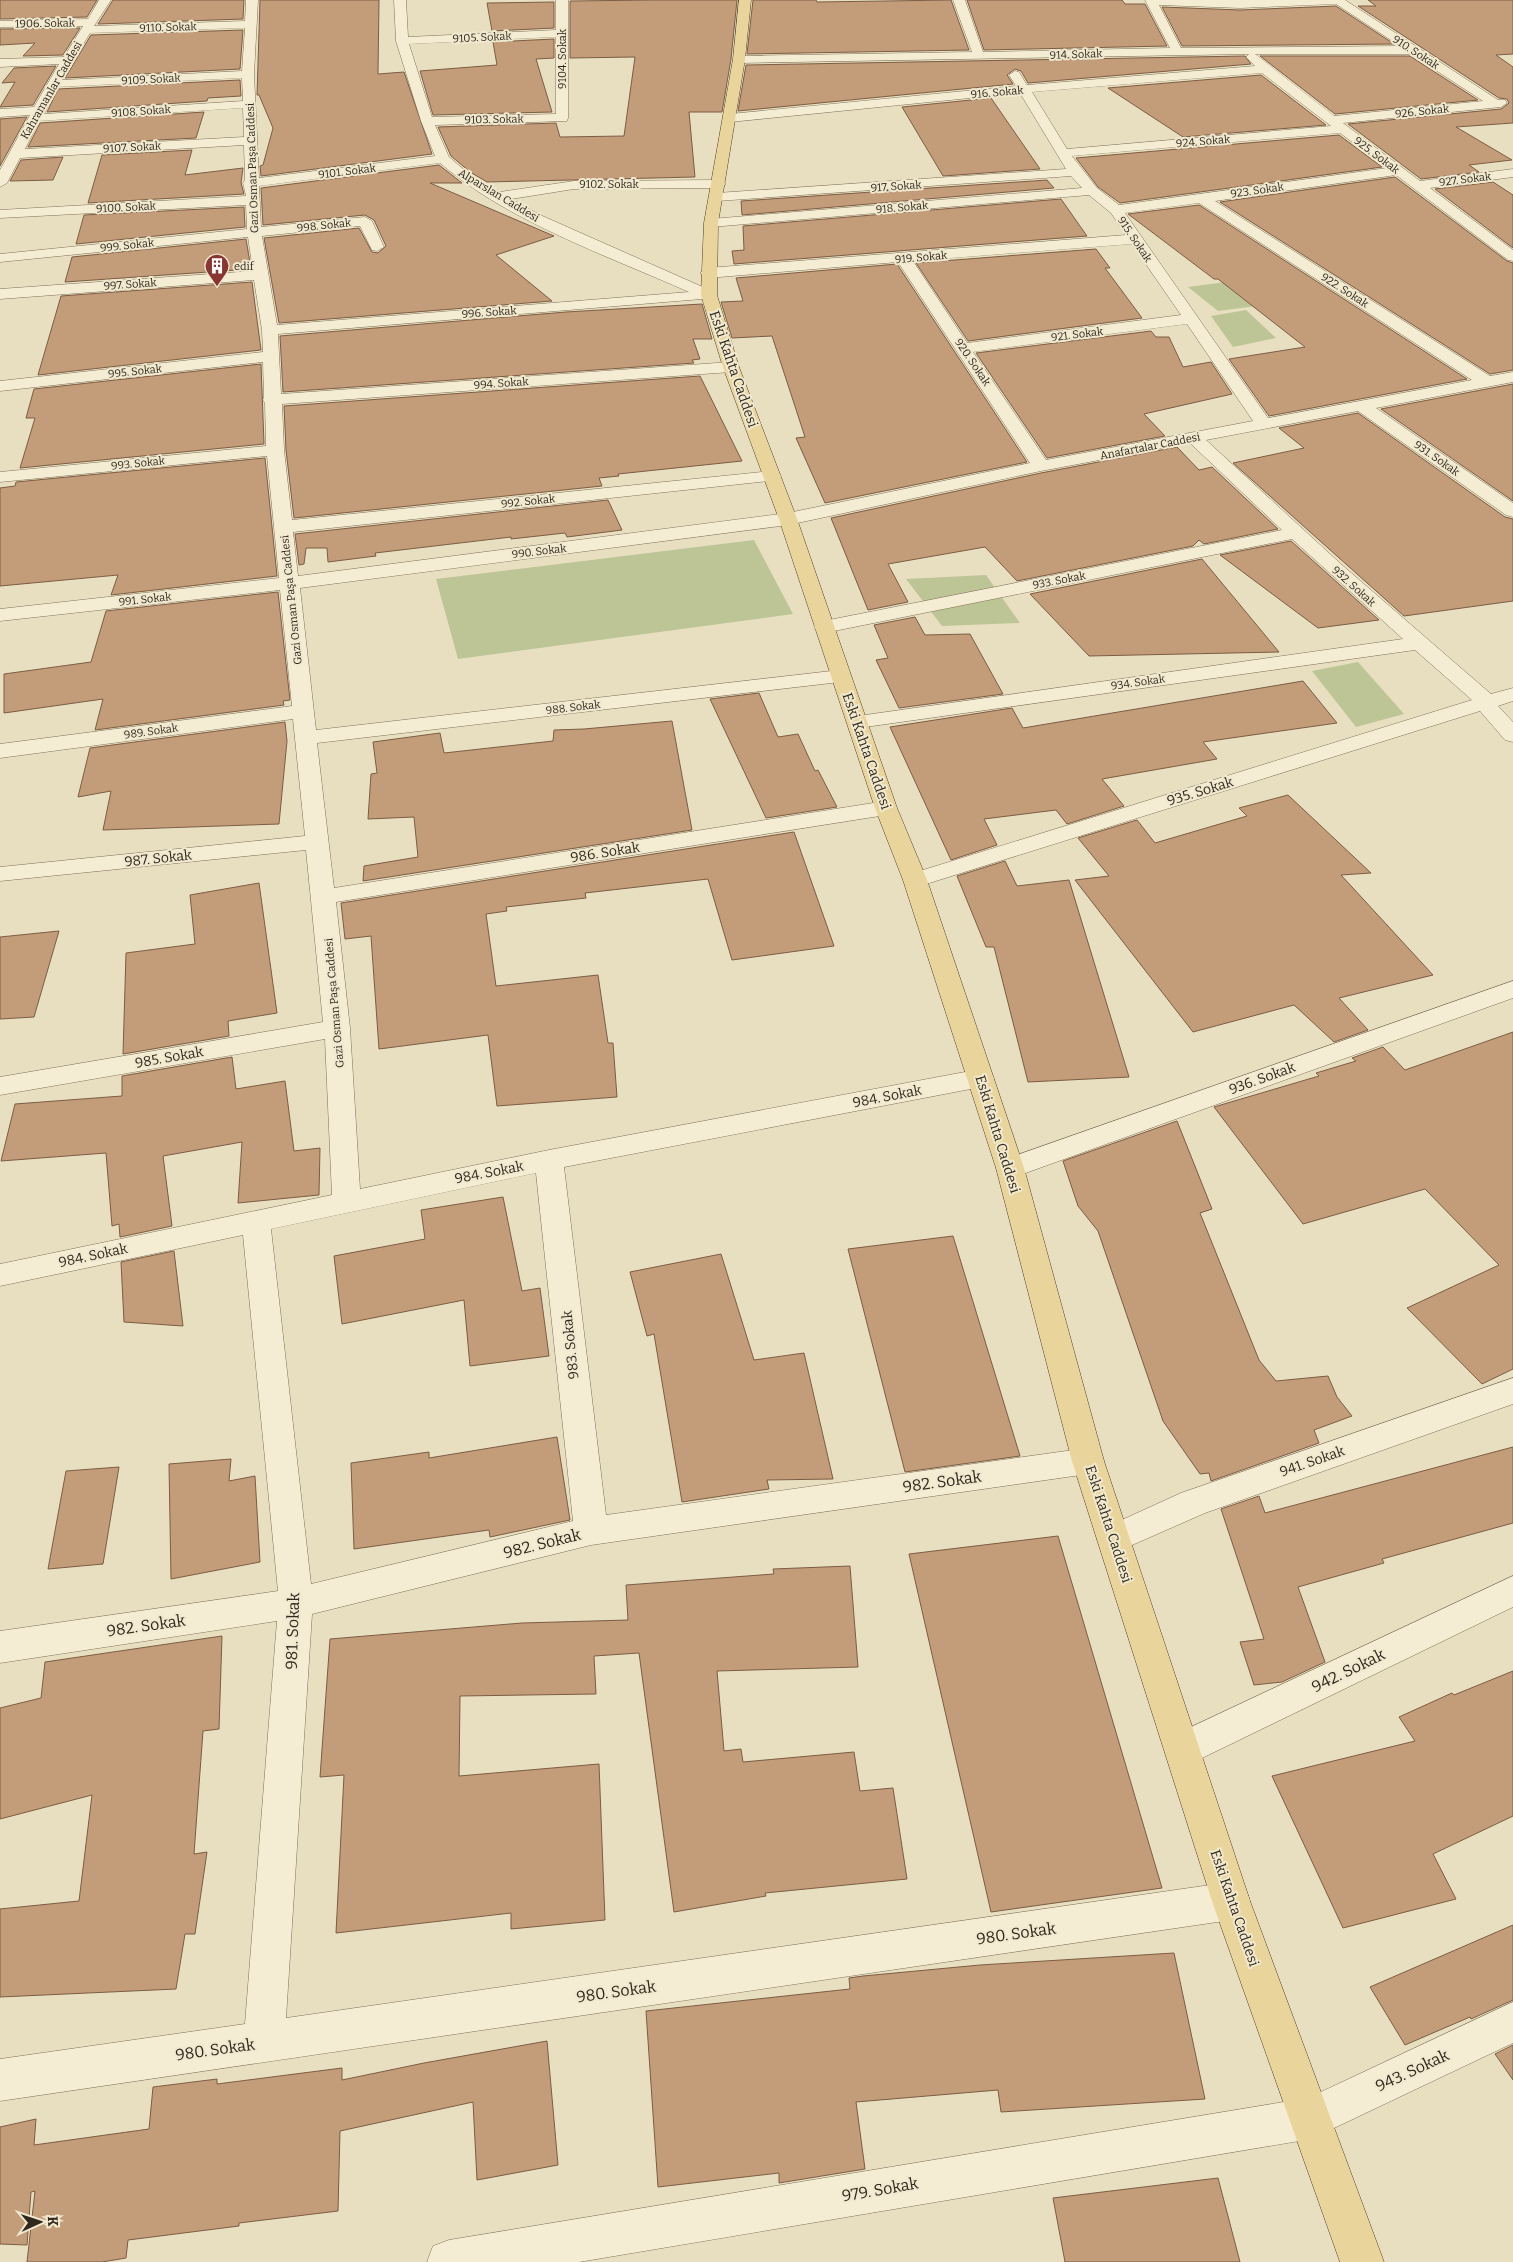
<svg xmlns="http://www.w3.org/2000/svg" width="1513" height="2262" font-family="Bitter,serif">
<rect width="100%" height="100%" fill="#e8dfc1"/>
<path fill="#bdc596" d="M1294,273L1325,297L1218,311L1188,287Z
M1246,310L1276,338L1233,347L1211,316Z
M754,540L793,614L458,659L436,579Z
M986,575L1020,623L942,626L906,579Z
M1358,662L1404,714L1356,727L1312,671Z"/>
<path fill="#c39c7a" stroke="#7c5d43" d="M0,0H97L87,17L0,19Z
M113,0H244L243,19L98,24Z
M260,0H379L378,74L404,72L432,154L261,176L260,166L263,165L273,128L259,95H257Z
M654,0H737L731,59L722,112H689L695,177L487,182L470,172L451,156L438,127L556,123L560,137L624,136L635,57L570,58V1Z
M753,0H816L817,2L951,0L969,50L747,54Z
M967,0H1122L1125,4H1145L1167,46L984,50Z
M1368,0H1513V54L1496,55L1513,67V123L1456,127L1512,160L1469,165L1479,172L1421,179L1348,124L1501,109L1509,103L1507,99L1499,98L1358,6H1376Z
M554,2V28L492,31L487,3Z
M1336,6L1394,44L1182,46L1162,7L1240,10Z
M80,28L63,55L23,56L35,43L0,45V29Z
M243,30L240,69L65,78L91,35Z
M554,39V58L536,59L552,112L433,115L420,71L497,65L493,42Z
M1245,56L1251,64L1028,83L1021,71L1015,69L1007,75L1013,84L738,111L746,65Z
M1260,56H1410L1478,100L1335,114Z
M56,66L33,105L0,107L15,82L2,83L14,68Z
M1261,75L1326,125L1183,137L1108,88Z
M240,80L241,96L208,98L207,101L47,112L58,89Z
M991,98L1040,169L943,176L902,107Z
M204,112L196,138L28,147L40,123Z
M27,117L0,166V119Z
M1339,135L1382,167L1120,203L1098,187L1076,158Z
M192,150L185,175L243,168L241,183L244,194L88,203L102,155Z
M63,157L53,180L10,181L21,160Z
M439,165L462,183H430L554,236L496,255L552,301L279,323L264,238L359,228L372,252L378,253L386,246L374,220L365,215L263,225L261,188Z
M1395,177L1507,261L1513,263V370L1490,374L1220,202Z
M1047,180L1054,188L742,215L741,201Z
M1493,182L1513,195V248L1435,189Z
M1061,199L1087,236L734,264L732,251L744,250L743,226Z
M1199,205L1467,379L1269,416L1229,359L1305,347L1218,279H1214L1128,214Z
M244,207L245,227L76,244L84,215Z
M246,239L251,269L65,282L72,257Z
M1096,249L1110,268H1105L1142,318L968,341L916,263Z
M897,264L1027,462L825,503L796,438L805,437L772,336L732,338L721,302L743,301L736,278Z
M252,282L261,350L38,375L61,296Z
M702,304L712,339H693L700,359L692,360L694,363L283,392L280,336L566,312Z
M1151,331L1156,337H1169L1183,367L1211,362L1232,394L1144,414L1165,436L1047,458L976,353Z
M261,364L264,444L20,468L35,418H26L34,389Z
M700,376L742,461L618,474L619,476L599,478L602,486L294,518L286,450L284,406Z
M1513,384V501L1381,409Z
M1358,413L1505,517L1513,519V601L1404,616L1233,463L1304,448L1279,428Z
M1177,447L1199,470L1212,467L1278,529L1204,544L1199,540L1193,546L1017,581L985,547L888,564L908,602L868,610L831,518L1041,473Z
M265,458L277,576L111,595L118,575L0,586V488L15,486L16,482Z
M608,500L622,530L567,537L565,533L511,539V537L375,553L376,556L328,562L327,548H306L304,564L299,565L295,534Z
M1291,541L1379,620L1318,628L1220,555Z
M1202,559L1279,652L1089,656L1030,594Z
M278,592L290,700L283,701L284,705L95,730L103,699L4,713V674L91,662L106,611Z
M915,617L925,635L970,634L1003,694L899,708L876,660L888,658L874,625Z
M1303,681L1337,723L1203,742L1217,759L1102,779L1124,806L1067,824L1056,810L984,819L997,845L951,860L890,727L1012,708L1023,728Z
M759,693L778,737L798,734L815,771L818,770L837,807L766,818L710,699Z
M672,721L692,830L363,881L364,866L418,857L414,817L368,819L371,774L377,773L373,742L440,733L444,753L553,741L554,730L584,729Z
M285,722L287,741L279,824L103,830L111,791L78,797L90,748Z
M1288,795L1371,873L1341,875L1433,975L1339,998L1368,1030L1334,1042L1294,1005L1193,1032L1075,880L1109,876L1078,838L1137,820L1155,843L1247,816L1239,808Z
M794,832L834,946L732,960L708,879L585,893L586,898L506,907L507,911L486,914L496,986L598,975L608,1043H613L617,1097L497,1106L488,1035L379,1049L371,936L345,939L341,903Z
M1005,861L1017,886L1069,880L1129,1077L1028,1082L994,947H986L957,876Z
M259,883L277,1013L228,1021L229,1036L123,1054L126,953L195,944L190,895Z
M59,931L34,1017L0,1019V937Z
M1513,1032V1369L1482,1384L1407,1308L1499,1265L1425,1189L1303,1224L1214,1107L1319,1076L1316,1073L1356,1061L1352,1058L1383,1047L1405,1070Z
M232,1057L236,1089L285,1081L294,1151L320,1148L319,1195L238,1203L242,1142L163,1156L172,1226L120,1237L119,1224L112,1226L106,1153L1,1161L15,1104L122,1096V1076Z
M1177,1121L1212,1209L1200,1213L1259,1360L1276,1381L1328,1376L1337,1397L1352,1416L1314,1430L1319,1443L1211,1481L1209,1473L1200,1474L1163,1421L1098,1231L1078,1206L1063,1161Z
M503,1197L522,1291L540,1288L549,1356L470,1366L464,1300L342,1324L334,1256L425,1239L421,1210Z
M953,1236L1020,1456L905,1472L848,1249Z
M174,1251L183,1326L124,1322L121,1262Z
M721,1254L754,1360L804,1353L833,1479L767,1480L769,1489L682,1502L654,1334L647,1336L630,1272Z
M557,1437L570,1520L490,1537L489,1530L354,1549L351,1463L429,1452V1458Z
M1513,1447V1523L1382,1559L1384,1563L1298,1587L1325,1662L1282,1682L1254,1685L1240,1642L1264,1639L1221,1509L1259,1496L1265,1513Z
M231,1459L229,1481L255,1476L260,1562L171,1579L169,1464Z
M119,1467L103,1564L48,1569L66,1471Z
M1058,1536L1162,1888L991,1912L909,1554Z
M850,1566L858,1667L717,1671L724,1751L741,1749L743,1762L854,1752L860,1791L893,1788L907,1879L765,1893L766,1896L674,1912L639,1653L594,1656L596,1694L460,1696L459,1776L599,1764L605,1920L511,1929V1913L336,1933L344,1775L320,1777L330,1639L522,1623L628,1620L626,1585L774,1574L773,1569Z
M222,1636L219,1729L203,1731L194,1854L207,1852L195,1934H185L176,1989L0,1997V1909L79,1901L92,1795L0,1819V1708L41,1698L45,1662Z
M1513,1671V1816L1433,1854L1456,1899L1343,1928L1272,1776L1415,1741L1399,1717L1452,1693L1454,1695Z
M1513,1925V2000L1471,2019L1470,2017L1405,2045L1370,1987Z
M1174,1953L1205,2099L1001,2112L998,2090L856,2102L865,2169L779,2183V2173L658,2187L646,2011L850,1989L849,1978L863,1976L980,1965Z
M547,2041L558,2165L477,2180L473,2102L340,2131L338,2211L239,2223V2226L128,2240L126,2258L102,2262H27L35,2191L31,2192L27,2245L0,2244V2127L36,2119L34,2145L149,2129L153,2087L217,2079V2084L342,2068V2080L424,2063Z
M1513,2045V2080L1495,2054Z
M1218,2178L1240,2262H1065L1053,2198Z"/>
<g fill="none" stroke-linecap="round" stroke-linejoin="round">
<defs>
<path id="minor" d="M99,0H111L94,26L245,21L246,0H258L254,74L259,178L435,156L421,121L396,41L394,0H406L408,37L556,30V0H568V118L567,121L435,125L449,157L469,174L500,192L574,181L719,180L726,184L719,188L574,189L511,199L538,214L714,292L717,295L714,298L278,334L281,394L731,362L739,367L731,372L282,404L284,450L292,520L772,471L778,472L781,476L778,480L293,532L298,576L788,513L1030,463L898,262L708,278L700,273L708,268L1126,235L1111,213L1089,195L711,227L704,223L711,219L1082,188L1071,176L717,201L710,197L717,193L1066,169L1020,93L730,122L724,118L730,114L1016,86L1009,75L1015,71L1019,72L1027,85L1255,66L1246,57L1249,54L739,63L733,59L735,56L972,52L953,0H965L983,52L1170,48L1145,0H1345L1498,100H1505L1507,103L1501,107L1343,123L1420,181L1513,169V177L1430,188L1513,250V261L1508,260L1396,175L1215,201L1490,376L1513,372V382L1376,408L1513,503V517L1506,515L1358,411L1206,440L1342,565L1491,694L1513,688V701L1498,706L1513,722V742L1505,740L1480,711L923,885L915,887L907,885L903,880L907,875L1472,700L1415,650L858,728L850,727L847,722L850,717L858,716L1403,639L1292,539L824,633L817,631L814,627L817,623L824,621L1282,530L1190,443L1041,471L788,525L300,588L316,730L840,670L847,672L850,676L847,680L840,682L317,743L334,888L886,801L894,803L897,808L894,813L886,815L336,902L350,1028L360,1189L549,1150L981,1069L990,1072L994,1078L990,1084L981,1087L564,1167L606,1515L1088,1448L1099,1452L1104,1461L1099,1470L1088,1474L591,1545L312,1614L286,2018L1231,1882L1245,1887L1250,1901L1245,1915L1231,1920L0,2101V2059L245,2024L277,1621L0,1663V1631L278,1591L243,1235L0,1286V1264L332,1195L325,1039L0,1095V1077L323,1022L306,850L0,881V867L305,836L293,719L0,758V744L292,706L280,590L0,621V609L279,578L267,456L0,482V472L266,446L265,403L263,400L264,397L263,362L0,391V381L263,352L262,330L254,280L0,299V289L253,271L248,237L0,262V254L247,229L246,205L0,218V210L246,196L243,183L245,180L244,145L20,158L7,183L0,187V170L30,115L0,117V109L34,107L59,64L0,67V59L64,57L83,26L0,27V21L88,19ZM1336,4L1400,46L1181,48L1159,5L1240,8ZM245,28L242,71L62,80L90,33ZM556,37V114L432,117L409,44ZM1255,54H1411L1483,101L1334,116ZM1262,73L1331,126L1067,149L1032,92ZM242,78L243,101L44,114L57,87ZM243,108L244,137L25,149L39,121ZM1340,133L1387,168L1119,205L1097,188L1072,156ZM440,163C507,221 608,256 689,292L277,325L262,236L360,226L372,250L377,251L384,247L372,221L365,217L261,227L259,186ZM1199,203L1472,380L1268,418L1125,213ZM1132,244L1181,315L967,343L913,261ZM1187,324L1253,421L1046,460L973,352ZM536,1173L573,1521L311,1584L271,1229Z
M1513,981V998L1020,1175L1010,1178L1000,1175L996,1168L1000,1161Z
M1513,1378V1404L1205,1513L1114,1553L1102,1549L1097,1539L1102,1529L1181,1493Z
M1513,1576V1607L1196,1761L1183,1766L1170,1761L1165,1749L1170,1737Z
M1513,2002V2043L1311,2139L579,2262H427L433,2246L449,2240L1308,2098Z"/>
<path id="major" d="M739,0H751L745,59L718,223L717,295L739,367L797,519L897,808L927,880L1024,1168L1104,1461L1250,1901L1384,2262H1340L1212,1901L1072,1461L996,1168L903,880L875,808L779,519L723,367L701,295L704,223L733,59Z"/>
</defs>
<use href="#minor" stroke="#80705a" stroke-width="1"/>
<use href="#major" stroke="#4e3f2e" stroke-width="1"/>
<use href="#minor" fill="#f4ecd3" fill-rule="evenodd"/>
<use href="#major" fill="#e9d59b" fill-rule="evenodd"/>
</g>
<defs>
<symbol id="building-pin" viewBox="-11 -11 22 30"><path d="M0 17L-7.5 6A9.5 9.5 0 1 1 7.5 6Z" fill="#893531" stroke="#f1e9cf"/><path d="M-4-6H4V6H1V3H-1V6H-4ZM-2.5-4.3h1.7v1.8h-1.7ZM.8-4.3h1.7v1.8H.8ZM-2.5-1h1.7V.8h-1.7ZM.8-1h1.7V.8H.8Z" fill="#fff"/></symbol>
</defs>
<g fill-rule="evenodd">
<use href="#building-pin" x="203" y="252" width="28" height="38"/>
</g>
<g text-anchor="middle" stroke-width="4" stroke-linejoin="round" paint-order="stroke">
<g font-size="11" fill="#31281d" stroke="#f1e9cf">
<text transform="translate(45 23) rotate(-1)" y="4">1906. Sokak</text>
<text transform="translate(168 27) rotate(-2)" y="4">9110. Sokak</text>
<text transform="translate(482 37) rotate(-3)" y="4">9105. Sokak</text>
<text transform="translate(1416 52) rotate(33)" y="4">910. Sokak</text>
<text transform="translate(1076 54) rotate(-2)" y="4">914. Sokak</text>
<text transform="translate(562 59) rotate(-90)" y="4">9104. Sokak</text>
<text transform="translate(151 79) rotate(-3)" y="4">9109. Sokak</text>
<text transform="translate(51 90) rotate(-60)" y="4">Kahramanlar Caddesi</text>
<text transform="translate(997 92) rotate(-5)" y="4">916. Sokak</text>
<text transform="translate(141 111) rotate(-4)" y="4">9108. Sokak</text>
<text transform="translate(1422 111) rotate(-6)" y="4">926. Sokak</text>
<text transform="translate(494 119) rotate(-1)" y="4">9103. Sokak</text>
<text transform="translate(1203 141) rotate(-5)" y="4">924. Sokak</text>
<text transform="translate(132 147) rotate(-3)" y="4">9107. Sokak</text>
<text transform="translate(1377 155) rotate(37)" y="4">925. Sokak</text>
<text transform="translate(252 168) rotate(-92)" y="4">Gazi Osman Paşa Caddesi</text>
<text transform="translate(347 171) rotate(-7)" y="4">9101. Sokak</text>
<text transform="translate(1465 179) rotate(-7)" y="4">927. Sokak</text>
<text x="609" y="188">9102. Sokak</text>
<text transform="translate(896 186) rotate(-4)" y="4">917. Sokak</text>
<text transform="translate(1257 190) rotate(-8)" y="4">923. Sokak</text>
<text transform="translate(499 195) rotate(31)" y="4">Alparslan Caddesi</text>
<text transform="translate(126 207) rotate(-3)" y="4">9100. Sokak</text>
<text transform="translate(902 207) rotate(-5)" y="4">918. Sokak</text>
<text transform="translate(324 225) rotate(-6)" y="4">998. Sokak</text>
<text transform="translate(1135 239) rotate(56)" y="4">915. Sokak</text>
<text transform="translate(127 245) rotate(-6)" y="4">999. Sokak</text>
<text transform="translate(921 257) rotate(-5)" y="4">919. Sokak</text>
<text transform="translate(130 284) rotate(-4)" y="4">997. Sokak</text>
<text transform="translate(1345 290) rotate(33)" y="4">922. Sokak</text>
<text transform="translate(489 312) rotate(-4)" y="4">996. Sokak</text>
<text transform="translate(1077 334) rotate(-7)" y="4">921. Sokak</text>
<text transform="translate(973 362) rotate(56)" y="4">920. Sokak</text>
<text transform="translate(135 371) rotate(-6)" y="4">995. Sokak</text>
<text transform="translate(501 383) rotate(-4)" y="4">994. Sokak</text>
<text transform="translate(1150 446) rotate(-11)" y="4">Anafartalar Caddesi</text>
<text transform="translate(1437 458) rotate(35)" y="4">931. Sokak</text>
<text transform="translate(138 463) rotate(-6)" y="4">993. Sokak</text>
<text transform="translate(528 501) rotate(-6)" y="4">992. Sokak</text>
<text transform="translate(539 551) rotate(-7)" y="4">990. Sokak</text>
<text transform="translate(1059 580) rotate(-11)" y="4">933. Sokak</text>
<text transform="translate(1354 586) rotate(42)" y="4">932. Sokak</text>
<text transform="translate(145 599) rotate(-6)" y="4">991. Sokak</text>
<text transform="translate(291 600) rotate(-96)" y="4">Gazi Osman Paşa Caddesi</text>
<text transform="translate(1138 682) rotate(-8)" y="4">934. Sokak</text>
<text transform="translate(573 707) rotate(-7)" y="4">988. Sokak</text>
<text transform="translate(151 731) rotate(-8)" y="4">989. Sokak</text>
<text transform="translate(334 1003) rotate(-95)" y="4">Gazi Osman Paşa Caddesi</text>
</g>
<g font-size="11" fill="#31281d" stroke="#f1e9cf" text-anchor="start">
<text x="234" y="270">edif</text>
</g>
<g font-size="14" fill="#31281d" stroke="#f1e9cf">
<text transform="translate(734 369) rotate(71)" y="5">Eski Kahta Caddesi</text>
<text transform="translate(867 751) rotate(71)" y="5">Eski Kahta Caddesi</text>
<text transform="translate(1200 791) rotate(-17)" y="5">935. Sokak</text>
<text transform="translate(605 852) rotate(-9)" y="5">986. Sokak</text>
<text transform="translate(158 858) rotate(-6)" y="5">987. Sokak</text>
<text transform="translate(169 1057) rotate(-10)" y="5">985. Sokak</text>
<text transform="translate(1262 1078) rotate(-20)" y="5">936. Sokak</text>
<text transform="translate(887 1096) rotate(-11)" y="5">984. Sokak</text>
<text transform="translate(998 1134) rotate(73)" y="5">Eski Kahta Caddesi</text>
<text transform="translate(489 1172) rotate(-11)" y="5">984. Sokak</text>
<text transform="translate(93 1255) rotate(-12)" y="5">984. Sokak</text>
<text transform="translate(570 1345) rotate(-96)" y="5">983. Sokak</text>
<text transform="translate(1312 1461) rotate(-19)" y="5">941. Sokak</text>
<text transform="translate(1109 1524) rotate(72)" y="5">Eski Kahta Caddesi</text>
<text transform="translate(1235 1908) rotate(71)" y="5">Eski Kahta Caddesi</text>
</g>
<g font-size="16" fill="#31281d" stroke="#f1e9cf">
<text transform="translate(942 1481) rotate(-8)" y="6">982. Sokak</text>
<text transform="translate(542 1543) rotate(-14)" y="6">982. Sokak</text>
<text transform="translate(146 1625) rotate(-8)" y="6">982. Sokak</text>
<text transform="translate(292 1631) rotate(-88)" y="6">981. Sokak</text>
<text transform="translate(1348 1670) rotate(-26)" y="6">942. Sokak</text>
<text transform="translate(1016 1933) rotate(-8)" y="6">980. Sokak</text>
<text transform="translate(616 1991) rotate(-8)" y="6">980. Sokak</text>
<text transform="translate(215 2049) rotate(-8)" y="6">980. Sokak</text>
<text transform="translate(1412 2070) rotate(-25)" y="6">943. Sokak</text>
<text transform="translate(880 2189) rotate(-10)" y="6">979. Sokak</text>
</g>
</g>
<g transform="translate(40 2222) rotate(87)" stroke="#f1e9cf" stroke-width="4" paint-order="stroke">
<path d="M0-4L9 19L0 12L-9 19Z" fill="#31281d"/>
<text y="-8" font-size="14" font-weight="bold" text-anchor="middle" fill="#31281d">K</text>
</g>
</svg>
